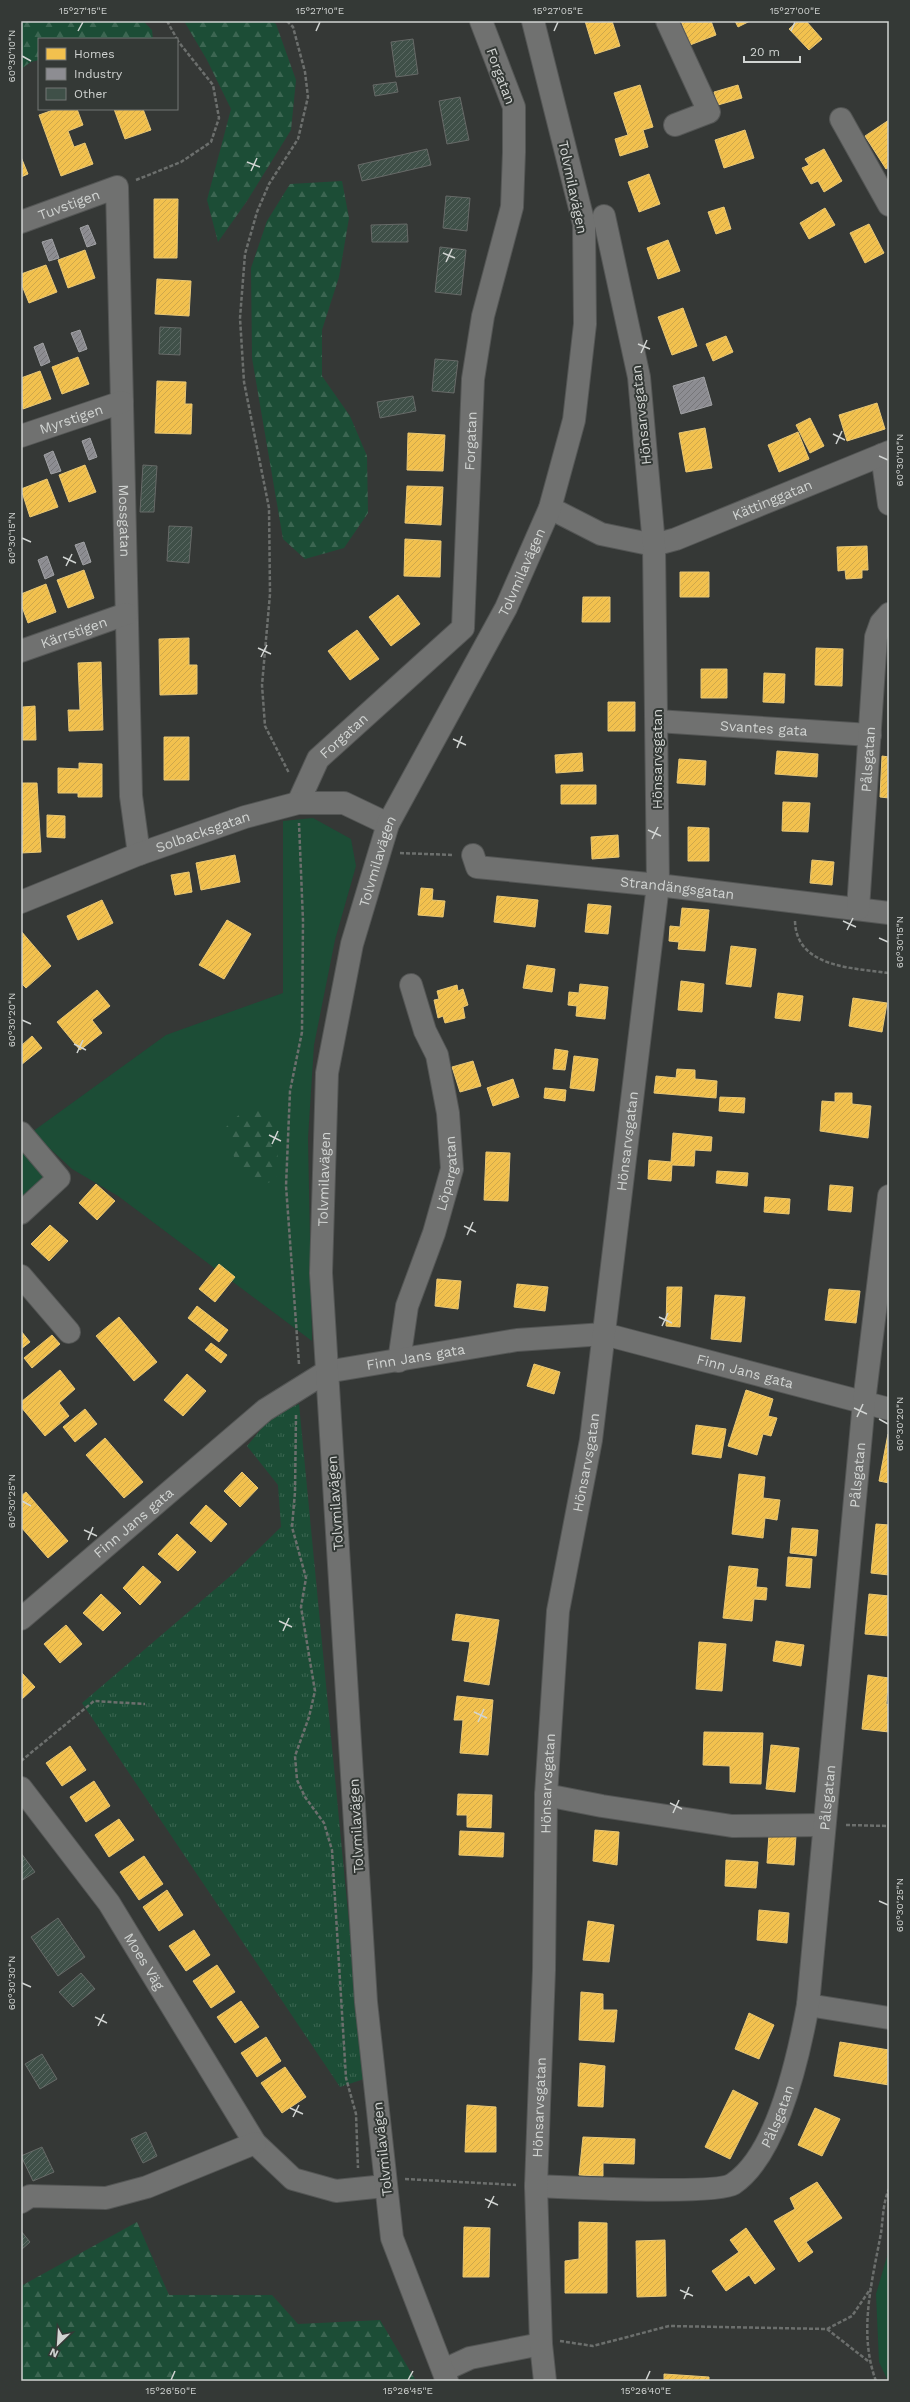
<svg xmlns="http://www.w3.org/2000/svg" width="910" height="2402" font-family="'Work Sans',sans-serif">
<defs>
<pattern id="forest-firs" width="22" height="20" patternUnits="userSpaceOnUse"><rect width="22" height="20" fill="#1c4d36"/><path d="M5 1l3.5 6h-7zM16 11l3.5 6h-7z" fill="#3c6652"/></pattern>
<pattern id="park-tufts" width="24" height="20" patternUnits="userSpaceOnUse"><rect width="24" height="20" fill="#1c4d36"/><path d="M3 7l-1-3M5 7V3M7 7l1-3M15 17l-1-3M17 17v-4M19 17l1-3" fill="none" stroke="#3c6652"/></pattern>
<pattern id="homes-hatch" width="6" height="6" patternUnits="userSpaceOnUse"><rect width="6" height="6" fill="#f2c14e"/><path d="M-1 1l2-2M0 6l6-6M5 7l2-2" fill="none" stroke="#cea74b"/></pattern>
<pattern id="industry-hatch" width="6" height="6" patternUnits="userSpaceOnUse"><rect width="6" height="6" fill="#8d8d92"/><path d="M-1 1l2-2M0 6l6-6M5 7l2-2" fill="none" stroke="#767679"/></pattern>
<pattern id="building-hatch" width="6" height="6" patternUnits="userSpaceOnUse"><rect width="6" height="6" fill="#3f5048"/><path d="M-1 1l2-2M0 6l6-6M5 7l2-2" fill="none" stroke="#5a6862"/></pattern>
</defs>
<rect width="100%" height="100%" fill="#353836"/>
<path fill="#1c4d36" d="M313,818L351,839L356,866L335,940L314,1045L308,1138L312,1341L118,1196L72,1169L32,1132L166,1035L283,993V821Z
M21,1142L49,1178L21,1202Z
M889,2250V2381H888L879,2362L876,2294Z"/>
<path fill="url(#forest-firs)" d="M21,21H143L152,30L153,39H39V60L31,62L21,69Z
M184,21H271L276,24L296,80L291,130L247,201L218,242L207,200L231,109L207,60Z
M342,181L349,218L339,277L322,330V376L350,416L367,456L368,513L344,548L305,559L283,539L252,358L251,268L267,221L290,184Z
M245,1109L263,1110L279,1135L276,1180L259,1186L234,1157L226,1127Z
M137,2222L169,2295H272L298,2324L380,2320L416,2381H21V2286Z"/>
<path fill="url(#park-tufts)" d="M299,1404L364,2079L340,2087L82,1703L234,1573L281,1527L278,1485L247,1446L272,1416Z"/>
<path fill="url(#homes-hatch)" stroke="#e8c776" d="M585,21H612L620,46L595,54Z
M681,21H711L716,35L690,45Z
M735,21H750L738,27Z
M798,21H806L822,39L809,50L789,29Z
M640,85L653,127L643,130L648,147L620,156L615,139L628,135L614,93Z
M738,85L742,98L718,105L714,92Z
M56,109H77L83,125L68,131L74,147L85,143L93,164L61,176L39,115Z
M114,109H143L151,130L125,139Z
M889,120V167L886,169L865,136Z
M745,130L754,158L724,168L715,140Z
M824,149L842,181L824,192L818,181L811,184L802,168L809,165L805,159Z
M21,157L28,174L21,177Z
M649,174L660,204L639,212L628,182Z
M154,199H178L177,258H154Z
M724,207L731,229L716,234L708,212Z
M825,208L835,225L809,239L800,223Z
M869,224L884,253L865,263L850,233Z
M668,240L680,271L658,279L647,248Z
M85,250L95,278L68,288L58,260Z
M46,265L57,292L29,303L21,283V274Z
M157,279L191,281L189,316L155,314Z
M683,308L697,346L672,355L658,317Z
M726,336L733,352L713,361L706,344Z
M78,357L89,384L62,394L52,367Z
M40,371L51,399L23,409L21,378Z
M157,381L186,382L185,404H192L191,434L155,433Z
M877,403L885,429L847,441L839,415Z
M810,418L824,446L810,453L796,425Z
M705,428L712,468L686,472L679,433Z
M798,432L809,459L779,472L768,445Z
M408,433L445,435L443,471L407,470Z
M85,465L96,492L69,502L59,475Z
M47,479L58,507L30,517L21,489Z
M407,486L443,487L441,525L405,523Z
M405,539L441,541L440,577L404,576Z
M867,546L868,570H862V578L846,579L845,570L838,571L837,547Z
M84,570L94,598L68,608L57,580Z
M680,572H709V597H680Z
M46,584L56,612L28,623L21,604V594Z
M398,595L420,624L391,646L369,617Z
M583,597H610V622H582Z
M357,630L379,659L350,680L328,651Z
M189,638V665H197V694L160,695L159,639Z
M816,648L843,649L842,686L815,685Z
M101,662L103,730L69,731L68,710H80L78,663Z
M701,669H727V698H701Z
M764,673L785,674L784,703L763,702Z
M608,702H635V731H608Z
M35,706L36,740H23V707Z
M164,737H189V780H164Z
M777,751L818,754L817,777L775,774Z
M582,753L583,771L556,773L555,755Z
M882,756L889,757V798L880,797Z
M679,759L706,761L705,785L677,783Z
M79,763L102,764V797H78V793H58V768L79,769Z
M21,783H37L41,852L21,853V835H23Z
M561,785H596V804H561Z
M783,802L810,803L808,832L782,831Z
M47,815L65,816V838L47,837Z
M688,827L709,828V861H688Z
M618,835L619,857L592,859L591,837Z
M235,855L240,882L201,890L196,863Z
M812,860L834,862L832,885L810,883Z
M189,872L192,892L175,895L171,875Z
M421,888L433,889L432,900L445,901L443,917L418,915Z
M497,896L538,900L535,927L494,922Z
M102,900L113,923L78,940L67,916Z
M588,904L611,906L608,934L585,932Z
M682,908L709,910L705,951L678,949L679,942L669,941L670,926L680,927Z
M227,920L251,934L224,979L199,965Z
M21,931L51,966L26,988L21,983Z
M731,946L756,949L751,987L726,984Z
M527,965L555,969L552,992L523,988Z
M681,981L704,984L702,1012L678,1010Z
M580,984L608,987L605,1019L576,1016L577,1006L568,1005L569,992L579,993Z
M457,985L458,991L463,989L468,1005L463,1007L465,1018L445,1023L443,1016L438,1018L434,1000L439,999L437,991Z
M97,990L110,1006L92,1020L102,1033L80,1050L57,1022Z
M778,993L803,996L800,1021L775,1018Z
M853,998L887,1003L882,1032L849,1026Z
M32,1036L42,1048L21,1065V1043L22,1045Z
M555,1049L568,1051L565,1070L553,1069Z
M574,1056L598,1059L594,1091L570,1088Z
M473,1061L481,1086L460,1092L452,1067Z
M677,1069L695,1070V1079L717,1081L716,1098L654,1093L656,1076L676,1078Z
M513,1079L519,1097L493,1106L487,1088Z
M545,1088L566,1090L565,1101L544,1098Z
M835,1093H852V1104L871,1106L868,1138L820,1131L822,1101L835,1102Z
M720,1097L745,1098L744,1113L719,1111Z
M673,1133L712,1137L711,1151L695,1150L694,1166L672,1165L671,1181L648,1179L649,1160L671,1162Z
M486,1152L510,1153L508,1201L484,1200Z
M717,1171L748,1173L747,1186L716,1183Z
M96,1184L115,1201L97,1220L79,1203Z
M830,1185L853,1187L851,1212L828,1210Z
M765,1197L790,1199L789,1214L764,1212Z
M50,1225L68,1241L49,1261L31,1244Z
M219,1264L235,1277L215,1302L199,1289Z
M437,1279L461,1281L458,1309L435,1306Z
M517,1284L548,1287L545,1311L514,1307Z
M667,1287H682L680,1327L666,1326Z
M829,1289L860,1291L856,1323L825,1320Z
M715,1295L745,1297L741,1342L711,1339Z
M197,1306L228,1330L219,1342L188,1318Z
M119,1317L157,1362L134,1381L96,1336Z
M21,1331L30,1342L21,1349Z
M52,1335L60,1344L32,1368L24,1358Z
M211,1343L227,1355L221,1363L205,1350Z
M534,1364L560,1372L554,1394L527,1386Z
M60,1370L75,1389L59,1403L69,1416L45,1436L21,1407V1402Z
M187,1374L206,1391L183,1416L164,1400Z
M746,1390L773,1399L768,1416L777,1418L771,1436L763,1434L757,1455L728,1446Z
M85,1409L97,1424L75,1442L63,1427Z
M696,1425L726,1429L721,1458L692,1454Z
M888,1434L889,1435V1483L879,1481Z
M105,1438L143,1482L124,1498L86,1455Z
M242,1472L258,1488L240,1507L224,1491Z
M739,1474L765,1477L763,1498L780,1500L777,1520L765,1518L763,1538L732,1534Z
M26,1492L68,1541L48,1558L21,1527V1496Z
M206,1505L227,1524L211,1542L190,1523Z
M876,1524L889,1525V1575L871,1573Z
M792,1528L818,1530L816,1556L790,1553Z
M177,1534L196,1552L178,1571L158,1554Z
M788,1557L812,1559L810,1588L786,1586Z
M143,1566L161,1582L140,1605L123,1588Z
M729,1566L758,1569L756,1587L767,1588L766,1600L754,1599L752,1621L723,1618Z
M101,1594L121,1613L103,1631L83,1613Z
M869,1594L889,1596V1636L865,1634Z
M456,1614L499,1620L489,1685L464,1681L470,1642L452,1640Z
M66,1625L82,1644L60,1663L44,1644Z
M776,1641L804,1645L801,1666L773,1661Z
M699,1642L726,1644L722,1691L696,1689Z
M21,1672L35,1687L21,1700Z
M868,1675L889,1678L886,1704L889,1705V1732L862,1729Z
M457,1696L493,1700L488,1755L460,1753L463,1720H454Z
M704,1732L763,1733L761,1784L730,1783V1766L703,1765Z
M771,1745L799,1748L795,1792L766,1789Z
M70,1746L86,1770L62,1786L46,1763Z
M94,1781L110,1806L86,1822L70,1797Z
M458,1794L492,1795L491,1828L467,1827V1815H457Z
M119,1819L134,1840L109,1857L95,1835Z
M595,1830L619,1832L617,1865L593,1861Z
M460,1831L504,1833L503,1857L459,1855Z
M769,1834L796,1836L794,1865L767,1863Z
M144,1856L163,1884L139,1900L120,1872Z
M726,1860L758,1862L756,1888L725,1886Z
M167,1890L183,1915L159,1931L143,1907Z
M759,1910L789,1913L787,1943L757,1940Z
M588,1921L614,1925L609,1962L583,1960Z
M194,1930L210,1955L186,1971L169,1946Z
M217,1965L235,1992L211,2008L193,1981Z
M581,1992L603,1994V2010H617L614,2042L579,2040Z
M241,2001L259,2027L235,2043L217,2017Z
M749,2013L774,2025L759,2059L735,2049Z
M266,2037L281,2061L257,2077L241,2053Z
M840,2042L889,2050V2085L834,2076Z
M580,2063L605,2066L603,2107L578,2106Z
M285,2067L306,2097L282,2113L261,2083Z
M733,2090L758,2103L730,2159L705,2147Z
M467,2105L496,2107V2152H465Z
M815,2108L840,2119L822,2156L798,2145Z
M583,2137L635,2139L634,2164L603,2163V2176L579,2175Z
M817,2182L842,2218L806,2242L813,2252L799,2262L774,2221L795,2209L790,2198Z
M579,2222L607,2223V2293H565V2261L579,2259Z
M464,2227L490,2228L489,2277H463Z
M746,2228L775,2269L755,2284L749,2275L726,2291L712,2271L739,2252L730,2240Z
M665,2240L666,2296L637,2297L636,2241Z
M664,2374L709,2377V2381H664Z"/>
<path fill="url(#industry-hatch)" stroke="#a1a2a5" d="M88,225L96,244L87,247L80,228Z
M52,239L59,258L49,261L42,242Z
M80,330L87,349L79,352L71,333Z
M43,343L50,362L41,366L34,347Z
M704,377L712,405L681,414L673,386Z
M90,438L97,457L89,460L82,441Z
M53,451L61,471L51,474L44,455Z
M84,542L91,562L83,565L75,545Z
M47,556L54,575L45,579L38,560Z"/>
<path fill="url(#building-hatch)" stroke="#676a68" d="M413,39L418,74L396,77L391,42Z
M396,82L398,92L375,96L373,85Z
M460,97L469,140L447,144L439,101Z
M427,149L431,165L362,181L358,165Z
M446,196L470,198L467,231L443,228Z
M407,224L408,242H372L371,225Z
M440,247L466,250L461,295L435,292Z
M160,327L181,328L180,355L159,354Z
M435,359L458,361L454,393L432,391Z
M413,396L416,411L380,418L377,402Z
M143,465L157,466L154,512H140Z
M169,526L192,527L189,563L167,561Z
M21,1853L35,1872L21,1881Z
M58,1918L85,1957L58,1976L31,1937Z
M81,1973L95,1989L73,2007L59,1992Z
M42,2054L57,2079L40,2089L25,2064Z
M146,2132L157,2156L143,2163L131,2139Z
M42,2147L54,2172L33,2181L21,2156Z
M21,2231L30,2242L21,2250Z"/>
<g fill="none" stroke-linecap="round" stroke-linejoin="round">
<defs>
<g id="minor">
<path d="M667,21L709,112L675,125"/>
<path d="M841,119L889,205"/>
<path id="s1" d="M21,222L117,187L131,796L139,854"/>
<path id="s2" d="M21,436L122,402"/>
<path d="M882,455L889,504"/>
<path id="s3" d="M550,508L601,534L654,545L676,539L889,452"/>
<path id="s4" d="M21,651L126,614"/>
<path id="s5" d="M657,721L870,735"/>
<path id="s6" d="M298,803L318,759L463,628L473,379L483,316L512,207L514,152V107L481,21"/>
<path id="s7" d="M473,855L477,867L658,885L889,913"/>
<path id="s8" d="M21,902L139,854L245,817L298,803H344L388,824"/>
<path id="s9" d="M858,909L876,637L881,623L889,614"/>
<path d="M21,1133L59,1178L21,1213"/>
<path d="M21,1276L69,1332"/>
<path id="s10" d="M399,1361L407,1306L434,1233L452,1169L448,1113L437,1055L425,1031L411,985"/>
<path id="s11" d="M21,1619L265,1410L326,1372L517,1340L604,1334L889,1409"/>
<path id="s12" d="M21,1788L109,1903L255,2143L293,2179L336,2191L385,2186"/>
<path d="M546,1795L602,1806L732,1826L823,1825"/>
<path d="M808,2005L889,2018"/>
<path id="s13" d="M536,2186C566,2187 716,2195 733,2184C778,2154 799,2054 808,2005L864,1402L889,1196"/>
<path d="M21,2202L30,2196L106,2198L147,2187L255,2143"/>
<path d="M444,2370L470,2358L541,2344"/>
<path id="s14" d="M447,2381L392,2238L366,2002L321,1273L327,1073L352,944L388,824L506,608L550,508L574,420L585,324L584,224L533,21"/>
<path id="s15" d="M545,2381L541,2344L536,2186L544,1970L546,1795L558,1611L591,1440L658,885L654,545L639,377L604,216"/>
</g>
</defs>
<use href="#minor" stroke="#545655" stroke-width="24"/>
<path stroke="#6c6f6d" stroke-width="2.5" stroke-dasharray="4 2" stroke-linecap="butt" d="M167,21L177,39
M287,21L293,27L305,72L308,97L298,139L269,184L257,212L245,254L240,318L244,382L269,508L270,594L262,685L265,726L289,773
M136,180L181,162L211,142L219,118L213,85L177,40
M400,853L453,855
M795,921C796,968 854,968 889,973
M299,1364L286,1186L290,1091L302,1032L303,921L299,823
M296,1415L295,1492L292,1527L306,1578L301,1607L315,1691L309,1717L295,1756L297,1780L305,1797L324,1823L332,1850L346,2078L356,2114L358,2168
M21,1761L94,1701L145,1704
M846,1825L889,1826
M405,2179L516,2185
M827,2329L868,2361
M560,2341L593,2346L669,2326L827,2329L852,2316L871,2288
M876,2381C858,2333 872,2282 881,2233C883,2219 883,2202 889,2189"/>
<use href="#minor" stroke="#707170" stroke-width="22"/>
</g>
<path fill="none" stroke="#d1d4d2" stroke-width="1.5" d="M78,31L83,22M316,31L320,22M554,31L558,22M791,31L795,22M22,56L31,61M247,162L260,167M251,171L257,158M443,253L455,258M446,262L452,249M638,344L650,349M641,353L647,340M833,434L845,440M836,444L842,431M879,456L888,460M22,538L31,542M63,557L76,563M66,566L72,554M258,648L271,654M261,657L267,645M453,739L466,745M457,748L462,736M648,830L661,836M652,839L658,827M843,921L856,927M847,930L853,918M879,938L888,942M22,1020L31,1024M74,1044L86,1050M77,1053L83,1040M269,1135L281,1141M272,1144L278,1131M464,1226L476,1232M467,1235L473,1222M659,1317L672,1323M662,1326L668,1313M854,1408L867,1414M857,1417L863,1404M879,1419L888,1424M22,1501L31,1506M84,1530L97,1536M88,1540L93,1527M279,1621L292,1627M283,1631L289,1618M474,1712L487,1718M478,1722L484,1709M670,1803L682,1809M673,1813L679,1800M879,1901L888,1905M22,1983L31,1987M95,2017L107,2023M98,2026L104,2014M290,2108L303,2114M293,2117L299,2105M485,2199L498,2205M488,2208L494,2196M680,2290L693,2296M684,2299L689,2287M171,2380L175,2371M408,2380L413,2371M646,2380L650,2371"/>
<g text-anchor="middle" stroke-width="4" stroke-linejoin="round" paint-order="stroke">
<g font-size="14" fill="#d1d4d2" stroke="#343936">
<text transform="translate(501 76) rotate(70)" y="5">Forgatan</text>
<text transform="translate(573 187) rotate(78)" y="5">Tolvmilavägen</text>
<text dy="5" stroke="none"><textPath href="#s1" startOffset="51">Tuvstigen</textPath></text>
<text transform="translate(641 415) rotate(-96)" y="5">Hönsarvsgatan</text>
<text dy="5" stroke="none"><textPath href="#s2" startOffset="53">Myrstigen</textPath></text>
<text dy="5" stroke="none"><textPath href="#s6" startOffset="431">Forgatan</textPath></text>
<text dy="5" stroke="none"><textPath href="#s3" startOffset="238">Kättinggatan</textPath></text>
<text dy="5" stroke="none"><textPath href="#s1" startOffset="436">Mossgatan</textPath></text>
<text dy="5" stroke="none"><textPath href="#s14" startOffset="1863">Tolvmilavägen</textPath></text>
<text dy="5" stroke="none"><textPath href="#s4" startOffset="56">Kärrstigen</textPath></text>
<text dy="5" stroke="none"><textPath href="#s5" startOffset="107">Svantes gata</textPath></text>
<text dy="5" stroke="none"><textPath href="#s6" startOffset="83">Forgatan</textPath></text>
<text transform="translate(657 759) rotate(-90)" y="5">Hönsarvsgatan</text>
<text dy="5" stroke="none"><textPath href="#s9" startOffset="150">Pålsgatan</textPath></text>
<text dy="5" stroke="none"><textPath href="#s8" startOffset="195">Solbacksgatan</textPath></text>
<text dy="5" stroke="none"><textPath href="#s14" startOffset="1539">Tolvmilavägen</textPath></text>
<text dy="5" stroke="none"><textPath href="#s7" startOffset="214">Strandängsgatan</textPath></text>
<text dy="5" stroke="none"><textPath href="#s15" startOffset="1246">Hönsarvsgatan</textPath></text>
<text dy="5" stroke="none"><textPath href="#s10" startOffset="195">Löpargatan</textPath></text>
<text dy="5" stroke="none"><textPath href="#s14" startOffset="1215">Tolvmilavägen</textPath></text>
<text dy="5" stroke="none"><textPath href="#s11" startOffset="484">Finn Jans gata</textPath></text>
<text dy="5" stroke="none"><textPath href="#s11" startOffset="820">Finn Jans gata</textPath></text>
<text dy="5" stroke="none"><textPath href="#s15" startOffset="922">Hönsarvsgatan</textPath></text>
<text dy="5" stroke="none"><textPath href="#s13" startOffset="928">Pålsgatan</textPath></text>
<text transform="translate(335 1503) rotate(-94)" y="5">Tolvmilavägen</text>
<text dy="5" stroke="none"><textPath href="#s11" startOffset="148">Finn Jans gata</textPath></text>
<text dy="5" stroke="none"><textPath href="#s15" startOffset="598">Hönsarvsgatan</textPath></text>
<text dy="5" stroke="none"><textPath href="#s13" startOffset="604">Pålsgatan</textPath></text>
<text transform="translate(356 1826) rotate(-93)" y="5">Tolvmilavägen</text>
<text dy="5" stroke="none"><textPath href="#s12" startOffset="213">Moes Väg</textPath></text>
<text dy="5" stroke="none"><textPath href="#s15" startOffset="274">Hönsarvsgatan</textPath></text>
<text dy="5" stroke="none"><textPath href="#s13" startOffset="280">Pålsgatan</textPath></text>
<text transform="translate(382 2149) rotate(-96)" y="5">Tolvmilavägen</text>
</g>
</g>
<rect width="910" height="2402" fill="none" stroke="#343936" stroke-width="44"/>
<rect x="38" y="38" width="140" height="72" fill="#343936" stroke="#737774"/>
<rect x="46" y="48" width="20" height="12" fill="#f2c14e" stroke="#737774"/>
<text x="74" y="58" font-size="12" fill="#d1d4d2">Homes</text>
<rect x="46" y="68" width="20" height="12" fill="#8d8d92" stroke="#737774"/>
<text x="74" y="78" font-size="12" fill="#d1d4d2">Industry</text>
<rect x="46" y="88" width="20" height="12" fill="#3f5048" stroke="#737774"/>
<text x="74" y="98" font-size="12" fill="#d1d4d2">Other</text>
<g transform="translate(58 2344) rotate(205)" stroke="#343936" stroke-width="3" paint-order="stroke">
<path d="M0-3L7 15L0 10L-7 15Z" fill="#d1d4d2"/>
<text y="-6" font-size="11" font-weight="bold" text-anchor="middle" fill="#d1d4d2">N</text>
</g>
<path d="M744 56v6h56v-6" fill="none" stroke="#d1d4d2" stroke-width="2"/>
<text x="750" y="56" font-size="12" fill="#d1d4d2" stroke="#343936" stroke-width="3" paint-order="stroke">20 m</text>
<rect x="22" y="22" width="866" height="2358" fill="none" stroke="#d1d4d2" stroke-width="1.5"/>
<g font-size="10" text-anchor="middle" fill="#d1d4d2">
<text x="83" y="14">15°27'15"E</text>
<text x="320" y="14">15°27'10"E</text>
<text x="558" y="14">15°27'05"E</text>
<text x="795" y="14">15°27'00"E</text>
<text transform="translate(11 56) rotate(-90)" y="4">60°30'10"N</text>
<text transform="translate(899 460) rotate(-90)" y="4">60°30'10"N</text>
<text transform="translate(11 538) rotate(-90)" y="4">60°30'15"N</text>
<text transform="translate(899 942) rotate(-90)" y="4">60°30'15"N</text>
<text transform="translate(11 1020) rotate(-90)" y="4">60°30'20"N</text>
<text transform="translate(899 1424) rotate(-90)" y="4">60°30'20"N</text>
<text transform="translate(11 1501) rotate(-90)" y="4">60°30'25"N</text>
<text transform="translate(899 1905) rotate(-90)" y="4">60°30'25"N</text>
<text transform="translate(11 1983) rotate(-90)" y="4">60°30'30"N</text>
<text x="171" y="2394">15°26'50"E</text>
<text x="408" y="2394">15°26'45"E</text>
<text x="646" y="2394">15°26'40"E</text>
</g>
</svg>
